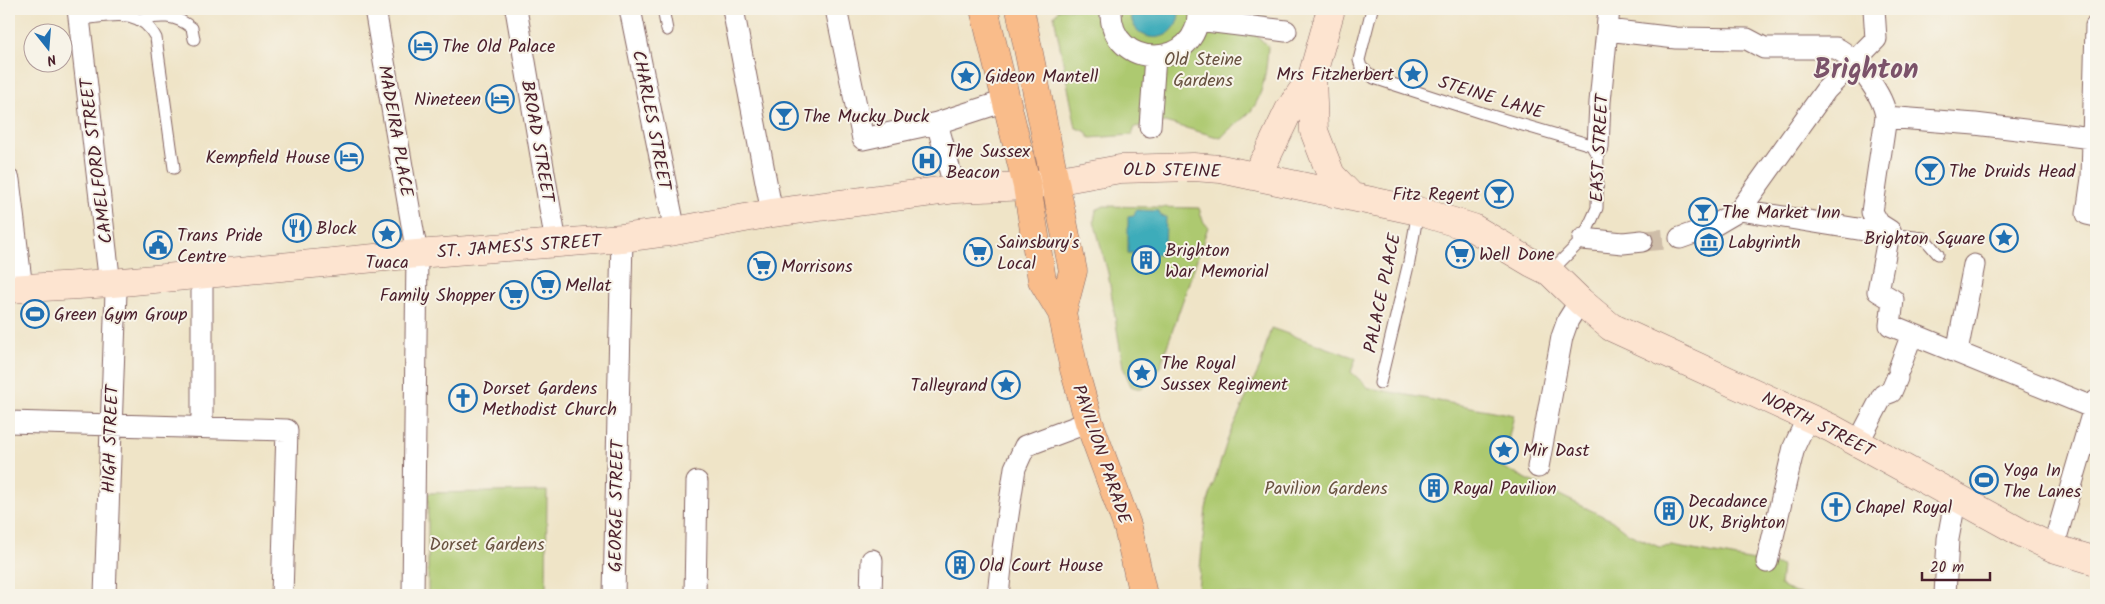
<svg xmlns="http://www.w3.org/2000/svg" width="2105" height="604" font-family="Kalam,sans-serif">
<rect width="100%" height="100%" fill="#f7f3e8"/>
<filter id="ink" filterUnits="userSpaceOnUse"><feTurbulence type="fractalNoise" baseFrequency=".02" numOctaves="2"/><feDisplacementMap in="SourceGraphic" scale="10" xChannelSelector="R" yChannelSelector="G"/><feConvolveMatrix kernelMatrix="1 2 1 2 8 2 1 2 1" color-interpolation-filters="sRGB"/></filter>
<filter id="wash" filterUnits="userSpaceOnUse"><feTurbulence type="fractalNoise" baseFrequency=".0096" numOctaves="4" result="noise"/><feDisplacementMap in="SourceGraphic" scale="20" xChannelSelector="R" yChannelSelector="G"/><feGaussianBlur stdDeviation="1.12" result="paint"/><feColorMatrix in="noise" values="0 0 0 0 0 0 0 0 0 0 0 0 0 0 0 0 0 1.4 0 .05"/><feComposite in="paint" operator="in"/></filter>
<g filter="url(#wash)">
<rect width="100%" height="100%" fill="#efe4c7"/>
<path fill="#adc970" stroke="#7c744e" d="M1059,9H1270L1268,13L1257,17L1256,35L1268,46C1267,66 1264,95 1251,111C1243,120 1230,127 1221,138L1165,122L1135,127L1132,135L1090,138L1085,131L1076,128L1054,16Z
M1104,206L1199,208L1203,221L1208,227L1160,367C1151,378 1147,394 1131,386L1123,367L1108,273L1094,221L1096,210Z
M1271,328L1356,358L1351,372L1369,388L1514,415L1502,467L1611,520L1629,534L1659,547L1671,546L1782,566L1780,585L1795,593L1810,595H1199L1198,589L1206,508L1229,435L1260,367Z
M547,491L546,595H428V493Z"/>
<path fill="#3dacba" stroke="#446672" d="M1131,9H1179C1181,47 1128,47 1131,9Z
M1136,210L1159,211L1161,216L1166,217L1165,255L1128,253V216L1134,215Z"/>
</g>
<g filter="url(#ink)">
<g fill="none" stroke-linecap="round" stroke-linejoin="round">
<path stroke="#cebda8" stroke-width="21" stroke-dasharray="21 11" stroke-linecap="butt" d="M1642,241L1680,238"/>
<defs>
<path id="lane" d="M663,9L667,30
M1372,9L1359,60L1361,67L1374,78L1482,113L1598,147L1597,208L1583,239L1550,272
M79,19C109,17 139,5 156,38L174,168
M140,19C160,16 175,14 192,28L194,39
M1889,234L1924,238L1938,254
M1380,383L1409,262L1418,211"/>
<path id="street" d="M78,9L109,276L116,292L105,595
M375,9L417,254L413,595
M516,9L556,243
M630,9L675,231
M733,9L772,213
M836,9L863,139L937,123L1005,101
M1111,9C1108,72 1202,71 1198,9
M1198,20L1286,31
M2096,26L2092,178L2087,214L2096,216
M1607,30L1676,38L1747,39L1764,48H1836C1856,58 1884,96 1886,117L1872,212L1879,224L1890,231L1889,234L1740,210
M1886,117L1975,124L2092,138
M937,123L955,189
M1150,126L1155,57
M1598,147L1600,102L1609,9
M9,180L22,289
M1889,234L1878,291L1893,300L1890,325L2089,406H2095
M1680,238L1711,227L1740,210L1826,90L1876,39L1874,9
M1583,239L1623,243L1642,241
M1957,352L1974,265
M1899,369L1912,334
M9,422L287,430L282,595
M202,427V275
M1858,443L1883,395L1891,392L1897,378
M1538,467L1562,337L1568,320L1580,301
M2053,548L2096,401
M1767,562L1794,447L1808,417
M614,595L622,238
M695,595L697,482
M871,595L872,560
M998,595L1003,549L1015,468L1025,446L1089,422
M1945,595L1948,539L1956,496"/>
<path id="secondary" d="M1312,77L1314,131L1331,175L1352,197
M1255,176L1267,156L1289,110L1312,77L1331,9
M9,289L112,283L417,254L622,238L675,231L772,213L955,189L1027,186L1120,169L1193,167L1221,169L1418,211L1473,228L1532,263L1550,272L1580,301L1611,327L1831,428L2020,532L2053,548L2096,561"/>
<path id="highway" d="M984,9L1027,186L1042,280L1062,313L1074,369L1089,422L1128,528L1143,595
M1020,9L1073,271L1062,313"/>
</defs>
<use href="#lane" stroke="#846462" stroke-width="13"/>
<use href="#street" stroke="#846462" stroke-width="23"/>
<use href="#secondary" stroke="#846462" stroke-width="29"/>
<use href="#highway" stroke="#846462" stroke-width="29"/>
<use href="#lane" stroke="#fff" stroke-width="11"/>
<use href="#street" stroke="#fff" stroke-width="21"/>
<use href="#secondary" stroke="#fde4d0" stroke-width="28"/>
<use href="#highway" stroke="#f9bc8a" stroke-width="28"/>
</g>
</g>
<defs>
<symbol id="hotel-ring" viewBox="-11 -11 22 22"><circle r="9.5" fill="#f7f3e8" stroke="#1f6fb2" stroke-width="1.5"/><path d="M-6-4.5h1.5V1H6V5H4.5V3h-9V5H-6ZM-4 0a1.8 1.8 0 1 1 3.6 0ZM.5 0V-2.5h3Q6-2.5 6 0Z" fill="#1f6fb2"/></symbol>
<symbol id="sight-ring" viewBox="-11 -11 22 22"><circle r="9.5" fill="#f7f3e8" stroke="#1f6fb2" stroke-width="1.5"/><path d="M0-6L1.8-2.2L6-1.7L2.9 1.2L3.7 5.4L0 3.3L-3.7 5.4L-2.9 1.2L-6-1.7L-1.8-2.2Z" fill="#1f6fb2"/></symbol>
<symbol id="bar-ring" viewBox="-11 -11 22 22"><circle r="9.5" fill="#f7f3e8" stroke="#1f6fb2" stroke-width="1.5"/><path d="M-6-5H6L.8 .8V4.5H3.5V6h-7V4.5H-.8V.8Z" fill="#1f6fb2"/></symbol>
<symbol id="hospital-ring" viewBox="-11 -11 22 22"><circle r="9.5" fill="#f7f3e8" stroke="#1f6fb2" stroke-width="1.5"/><path d="M-5-5h3v3.5h4V-5h3V5h-3V1.5h-4V5h-3Z" fill="#1f6fb2"/></symbol>
<symbol id="restaurant-ring" viewBox="-11 -11 22 22"><circle r="9.5" fill="#f7f3e8" stroke="#1f6fb2" stroke-width="1.5"/><path d="M-5-6h1v4h1v-4h1v4h1v-4h1v5L-1.5 .5V6h-2V.5L-5-1ZM5-6V6H3V1.5H1.5Q1.5-4 5-6Z" fill="#1f6fb2"/></symbol>
<symbol id="museum-ring" viewBox="-11 -11 22 22"><circle r="9.5" fill="#f7f3e8" stroke="#1f6fb2" stroke-width="1.5"/><path d="M0-6L6-3V-2H-6V-3ZM-5-1h2V3h-2ZM-1-1h2V3h-2ZM3-1h2V3H3ZM-6 4H6V6H-6Z" fill="#1f6fb2"/></symbol>
<symbol id="civic-ring" viewBox="-11 -11 22 22"><circle r="9.5" fill="#f7f3e8" stroke="#1f6fb2" stroke-width="1.5"/><path d="M-.6-6.5H3V-4.5H.6V-3L4-1V1h2V6H-6V1h2V-1L-.6-3ZM-1.2 2.5V6h2.4V2.5Z" fill="#1f6fb2"/></symbol>
<symbol id="supermarket-ring" viewBox="-11 -11 22 22"><circle r="9.5" fill="#f7f3e8" stroke="#1f6fb2" stroke-width="1.5"/><path d="M-6-5.5h2.5l.6 2H6L4.5 2H-2.5L-4.4-4H-6ZM-1.5 3.2a1.3 1.3 0 1 0 .1 0ZM3 3.2a1.3 1.3 0 1 0 .1 0Z" fill="#1f6fb2"/></symbol>
<symbol id="building-ring" viewBox="-11 -11 22 22"><circle r="9.5" fill="#f7f3e8" stroke="#1f6fb2" stroke-width="1.5"/><path d="M-4-6H4V6H1V3H-1V6H-4ZM-2.5-4.3h1.7v1.8h-1.7ZM.8-4.3h1.7v1.8H.8ZM-2.5-1h1.7V.8h-1.7ZM.8-1h1.7V.8H.8Z" fill="#1f6fb2"/></symbol>
<symbol id="stadium-ring" viewBox="-11 -11 22 22"><circle r="9.5" fill="#f7f3e8" stroke="#1f6fb2" stroke-width="1.5"/><path d="M0-5a6.5 5 0 1 0 0 10a6.5 5 0 1 0 0-10ZM-3.5-1.8h7v3.6h-7Z" fill="#1f6fb2"/></symbol>
<symbol id="church-ring" viewBox="-11 -11 22 22"><circle r="9.5" fill="#f7f3e8" stroke="#1f6fb2" stroke-width="1.5"/><path d="M-1.2-6h2.4v3.5h3.3v2.4h-3.3V6h-2.4V-.1h-3.3v-2.4h3.3Z" fill="#1f6fb2"/></symbol>
</defs>
<g fill-rule="evenodd">
<use href="#hotel-ring" x="407" y="30" width="32" height="32"/>
<use href="#sight-ring" x="1397" y="58" width="32" height="32"/>
<use href="#sight-ring" x="950" y="60" width="32" height="32"/>
<use href="#hotel-ring" x="484" y="83" width="32" height="32"/>
<use href="#bar-ring" x="768" y="100" width="32" height="32"/>
<use href="#hotel-ring" x="333" y="141" width="32" height="32"/>
<use href="#hospital-ring" x="911" y="145" width="32" height="32"/>
<use href="#bar-ring" x="1914" y="155" width="32" height="32"/>
<use href="#bar-ring" x="1483" y="178" width="32" height="32"/>
<use href="#bar-ring" x="1687" y="196" width="32" height="32"/>
<use href="#restaurant-ring" x="281" y="212" width="32" height="32"/>
<use href="#sight-ring" x="371" y="218" width="32" height="32"/>
<use href="#sight-ring" x="1988" y="222" width="32" height="32"/>
<use href="#museum-ring" x="1693" y="226" width="32" height="32"/>
<use href="#civic-ring" x="142" y="229" width="32" height="32"/>
<use href="#supermarket-ring" x="962" y="236" width="32" height="32"/>
<use href="#supermarket-ring" x="1444" y="238" width="32" height="32"/>
<use href="#building-ring" x="1130" y="244" width="32" height="32"/>
<use href="#supermarket-ring" x="746" y="250" width="32" height="32"/>
<use href="#supermarket-ring" x="530" y="269" width="32" height="32"/>
<use href="#supermarket-ring" x="498" y="279" width="32" height="32"/>
<use href="#stadium-ring" x="19" y="298" width="32" height="32"/>
<use href="#sight-ring" x="1126" y="357" width="32" height="32"/>
<use href="#sight-ring" x="990" y="369" width="32" height="32"/>
<use href="#church-ring" x="447" y="382" width="32" height="32"/>
<use href="#sight-ring" x="1488" y="434" width="32" height="32"/>
<use href="#stadium-ring" x="1968" y="464" width="32" height="32"/>
<use href="#building-ring" x="1418" y="472" width="32" height="32"/>
<use href="#church-ring" x="1820" y="491" width="32" height="32"/>
<use href="#building-ring" x="1653" y="495" width="32" height="32"/>
<use href="#building-ring" x="944" y="549" width="32" height="32"/>
</g>
<g text-anchor="middle" stroke-width="4" stroke-linejoin="round" paint-order="stroke">
<g font-size="18" fill="#4a1f2b" stroke="#f7f3e8" text-anchor="start">
<text x="442" y="52">The Old Palace</text>
<text x="1394" y="80" text-anchor="end">Mrs Fitzherbert</text>
<text x="985" y="82">Gideon Mantell</text>
<text x="481" y="105" text-anchor="end">Nineteen</text>
<text x="803" y="122">The Mucky Duck</text>
<text x="946" y="157">The Sussex<tspan x="946" dy="21">Beacon</tspan></text>
<text x="330" y="163" text-anchor="end">Kempfield House</text>
<text x="1949" y="177">The Druids Head</text>
<text x="1480" y="200" text-anchor="end">Fitz Regent</text>
<text x="1722" y="218">The Market Inn</text>
<text x="316" y="234">Block</text>
<text x="177" y="241">Trans Pride<tspan x="177" dy="21">Centre</tspan></text>
<text x="1985" y="244" text-anchor="end">Brighton Square</text>
<text x="997" y="248">Sainsbury's<tspan x="997" dy="21">Local</tspan></text>
<text x="1728" y="248">Labyrinth</text>
<text x="1165" y="256">Brighton<tspan x="1165" dy="21">War Memorial</tspan></text>
<text x="1479" y="260">Well Done</text>
<text x="387" y="268" text-anchor="middle">Tuaca</text>
<text x="781" y="272">Morrisons</text>
<text x="565" y="291">Mellat</text>
<text x="495" y="301" text-anchor="end">Family Shopper</text>
<text x="54" y="320">Green Gym Group</text>
<text x="1161" y="369">The Royal<tspan x="1161" dy="21">Sussex Regiment</tspan></text>
<text x="987" y="391" text-anchor="end">Talleyrand</text>
<text x="482" y="394">Dorset Gardens<tspan x="482" dy="21">Methodist Church</tspan></text>
<text x="1523" y="456">Mir Dast</text>
<text x="2003" y="476">Yoga In<tspan x="2003" dy="21">The Lanes</tspan></text>
<text x="1453" y="494">Royal Pavilion</text>
<text x="1688" y="507">Decadance<tspan x="1688" dy="21">UK, Brighton</tspan></text>
<text x="1855" y="513">Chapel Royal</text>
<text x="979" y="571">Old Court House</text>
</g>
<g font-size="18" fill="#685240" stroke="#f7f3e8">
<text x="1203" y="65">Old Steine<tspan x="1203" dy="21">Gardens</tspan></text>
<text x="1326" y="494">Pavilion Gardens</text>
<text x="487" y="550">Dorset Gardens</text>
</g>
<g font-size="18" fill="#4a1f2b" stroke="#f7f3e8">
<text transform="translate(1491 97) rotate(17)" y="6">STEINE LANE</text>
<text transform="translate(652 120) rotate(79)" y="6">CHARLES STREET</text>
<text transform="translate(396 131) rotate(80)" y="6">MADEIRA PLACE</text>
<text transform="translate(538 141) rotate(80)" y="6">BROAD STREET</text>
<text transform="translate(1599 148) rotate(-87)" y="6">EAST STREET</text>
<text transform="translate(96 161) rotate(-97)" y="6">CAMELFORD STREET</text>
<text transform="translate(1172 170) rotate(1)" y="6">OLD STEINE</text>
<text transform="translate(519 246) rotate(-4)" y="6">ST. JAMES'S STREET</text>
<text transform="translate(1382 293) rotate(-78)" y="6">PALACE PLACE</text>
<text transform="translate(1818 424) rotate(27)" y="6">NORTH STREET</text>
<text transform="translate(110 439) rotate(-88)" y="6">HIGH STREET</text>
<text transform="translate(1102 454) rotate(71)" y="6">PAVILION PARADE</text>
<text transform="translate(616 506) rotate(-89)" y="6">GEORGE STREET</text>
</g>
<g font-size="28" font-weight="bold" fill="#7b536a" stroke="#f7f3e8">
<text x="1866" y="78">Brighton</text>
</g>
</g>
<rect width="2105" height="604" fill="none" stroke="#f7f3e8" stroke-width="30"/>
<g transform="translate(48 48) rotate(163)"><circle r="24" fill="#f7f3e8" stroke="#b29e9c"/>
<path d="M0-4L9 19L0 12L-9 19Z" fill="#1f6fb2"/>
<text y="-8" font-size="14" font-weight="bold" text-anchor="middle" fill="#4a1f2b">N</text>
</g>
<path d="M1922 572v8h68v-8" fill="none" stroke="#4a1f2b" stroke-width="2.5"/>
<text x="1930" y="572" font-size="15" fill="#4a1f2b" stroke="#f7f3e8" stroke-width="4" paint-order="stroke">20 m</text>
</svg>
